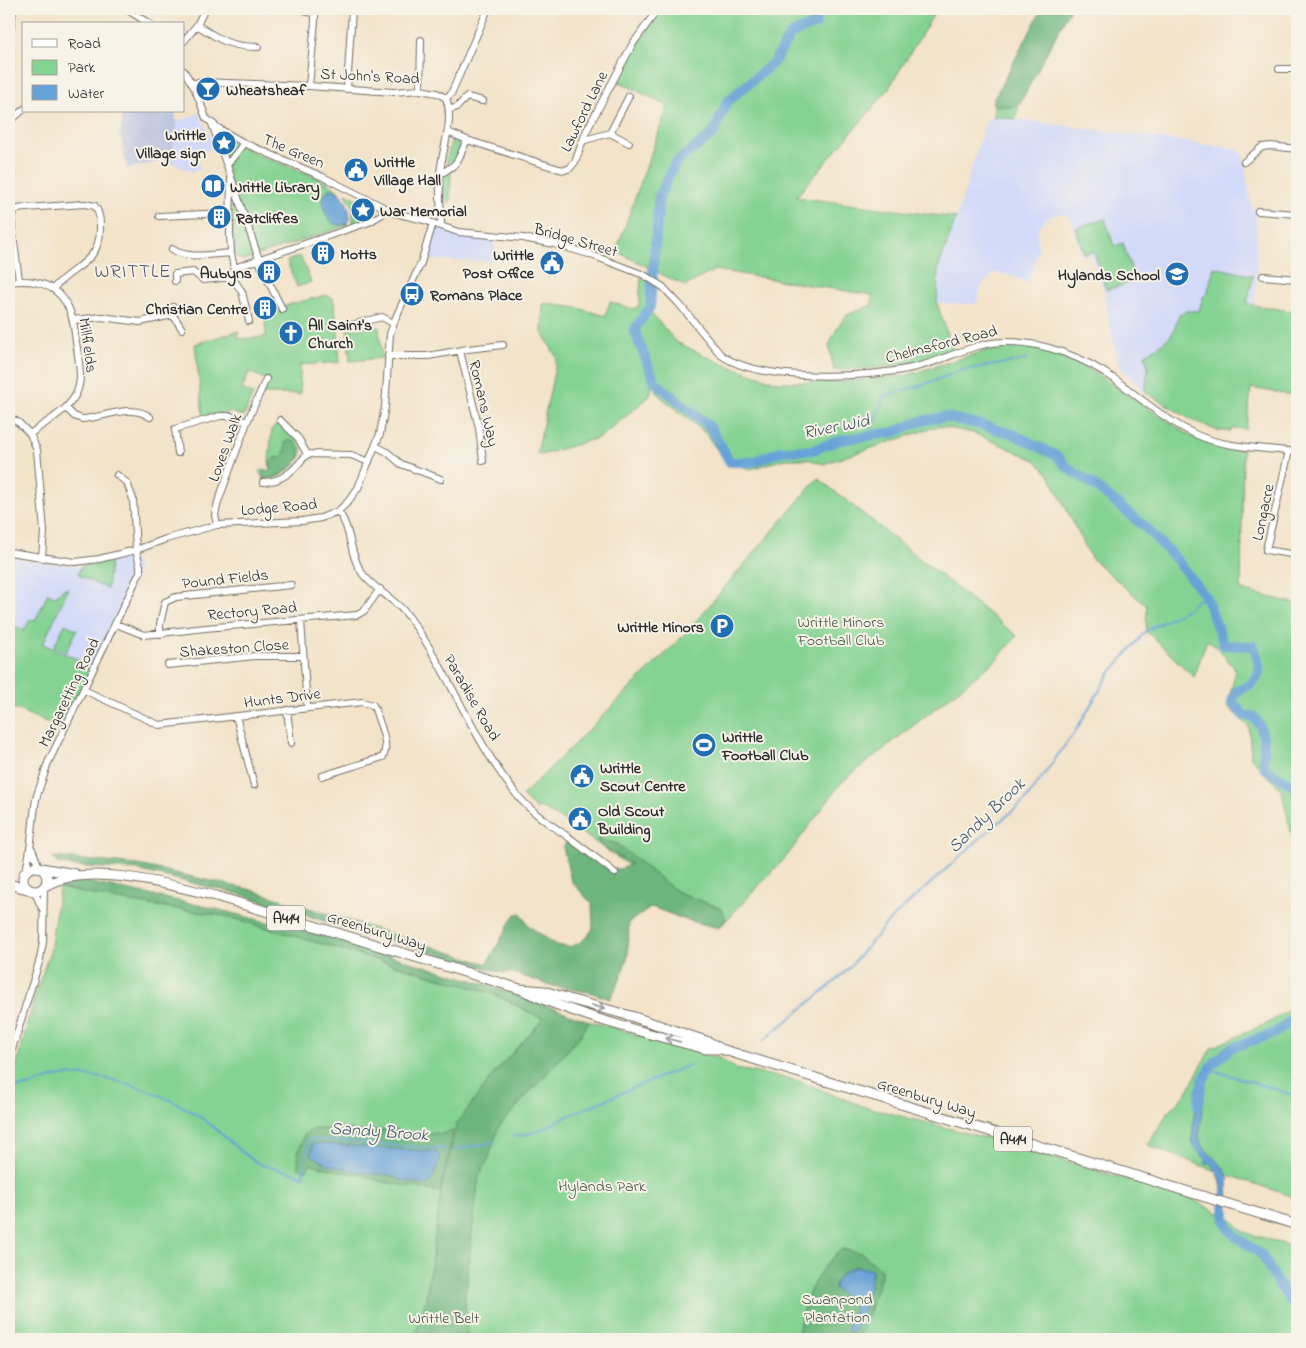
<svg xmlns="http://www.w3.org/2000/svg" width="1306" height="1348" font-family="'Indie Flower',sans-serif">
<rect width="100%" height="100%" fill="#f7f3e8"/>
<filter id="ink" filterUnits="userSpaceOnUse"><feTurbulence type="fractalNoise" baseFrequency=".02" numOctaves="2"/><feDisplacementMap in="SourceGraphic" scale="10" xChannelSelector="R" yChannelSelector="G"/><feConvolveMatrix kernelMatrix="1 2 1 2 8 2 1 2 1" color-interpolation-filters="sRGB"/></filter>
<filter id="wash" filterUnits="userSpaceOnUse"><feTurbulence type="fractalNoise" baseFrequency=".0096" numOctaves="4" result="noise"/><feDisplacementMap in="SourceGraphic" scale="20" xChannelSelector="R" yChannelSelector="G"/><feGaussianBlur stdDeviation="1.12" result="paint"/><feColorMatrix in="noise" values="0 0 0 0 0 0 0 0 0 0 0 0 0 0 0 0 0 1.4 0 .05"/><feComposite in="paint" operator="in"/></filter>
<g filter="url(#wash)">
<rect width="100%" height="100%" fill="#f3e3c9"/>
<path fill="#d2d9f9" d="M199,113L215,147L198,155L200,170L190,171L172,163L177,120L180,121Z
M993,116L1238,149L1243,155L1251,206L1256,211L1257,273L1254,305L1297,312V396L1251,388L1246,429L1232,428L1231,431H1218L1192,420L1145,392L1119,366L1112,337L1104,292L1091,254L1082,256L1072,220L1063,213L1048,217L1037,229L1038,252L1028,283L1008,275L994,273L982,285L976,304L937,303L938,269L956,218L986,121Z
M435,227L475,237H494L495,261L425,260Z
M9,556L23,560L81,566L126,556L133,559L136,564L137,569L135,577L62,729L9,706Z"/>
<path fill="#bcc3de" d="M123,111H175L177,131L174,140L172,163L160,161L127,169L120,135Z"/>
<path fill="#85d393" stroke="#587f5f" d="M660,9H937L887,91L796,197L956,218L938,269L937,303L951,346L954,350L923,361L892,367L834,370L829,346L836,330L847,315L872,305V295L715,270L685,286L616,251L668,106L614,79Z
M994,105L1011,107L1019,105L1015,119L993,116Z
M218,134C233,142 248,150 263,157C285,166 325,176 340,193L330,189L324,196L339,225L348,223L346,226L243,260L237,258L233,253L232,190Z
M452,138H458C465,148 456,158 449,165H447V158Z
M450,170L451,176L450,203L443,199V173Z
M346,193L374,208L377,212L376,215L353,224V208Z
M1105,219L1114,246L1123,243L1135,281L1106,290L1094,251L1084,254L1076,228Z
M300,256L311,282L297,287L287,261Z
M1214,267L1253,276L1247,304L1297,312V396L1251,388L1246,429L1232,428L1231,431H1218L1192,420L1145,392L1148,368L1145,354C1153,349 1162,345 1168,338C1183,324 1169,308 1199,311L1203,297L1207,295Z
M641,277L650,283L647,308L676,342L723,364L777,382H836L904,376L1001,346L1029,347L1052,353L1084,366L1192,437L1221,447L1243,450L1241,590L1297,604V847L1293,840L1281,789L1251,758L1249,727L1227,706L1236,670L1218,648L1207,640L1194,677L1146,631L1147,606L1091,558L1049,475L1035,460L974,433L938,426L823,464L808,459H784L751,469L726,462L705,433L660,396L653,385L649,397L601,437L541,455L537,453L557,358L542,332L543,303L578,308L605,316L610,302L633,309L639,306Z
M326,295L333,298C338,320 338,340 340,362L300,365V394H262L268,380L249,372L242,389L253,394L244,416L230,412L203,416L195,344L238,331L239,339L266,337L265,316L288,305Z
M379,327L382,358L350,361L347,330Z
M278,424L282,425C288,432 299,440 302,449C306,460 273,486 263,478C262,478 259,472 259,471L270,470L269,461L272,429Z
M818,478L1017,636L995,661L842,782L786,857L719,928L566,822L540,807L537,810L522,796L684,635Z
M109,561L110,564L107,589L80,576L78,573L81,566Z
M65,588L68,589L43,644L86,663L90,669L62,729L9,706V623L24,631L30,619L35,621L48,593L55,596Z
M65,624L77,630L66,652L54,646Z
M59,888L119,900L225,916L492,993L543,1019L553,1007L575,1017L719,1058L736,1069L796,1080L862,1106L986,1138L1190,1198L1232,1220L1244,1232L1297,1248V1339H9V1083L17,1063L36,992L50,952Z
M1297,1005V1198L1202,1166L1148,1145L1169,1111L1186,1094L1211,1048L1268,1023Z"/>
<path fill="#6cb57d" stroke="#4c7054" d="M1042,9H1070L1019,105L1011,107L994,105L992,102Z
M289,439C318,452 282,481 263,478V473L271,470V462L274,458L282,457L285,452V442Z
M569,839L607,868L621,869L631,864L601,846L597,839L617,844L676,891L722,909L726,919L719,928L686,920L652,907L629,922L628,956L619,982L610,999L589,992L553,986L510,972L503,973L340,926L243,895L137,870L73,866L57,863L52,857L138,865L248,889L487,964L514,915L520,913L529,926L556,945L569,947L579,943L588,936L593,928L592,904L571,881L563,847Z
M82,881L208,907L330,938L488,985L589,1021L581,1035L498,1128L489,1158L479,1176L474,1215L465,1300L467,1339H414L425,1304L444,1173L440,1192L379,1181L365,1176L347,1173L310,1164L306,1171L298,1167V1152L304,1135L312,1129H350L364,1132L394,1129L414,1135L426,1132L442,1134L453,1130L445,1172L457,1123L497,1070L543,1019L492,993L225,916L119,900L59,888L66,884Z
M842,1249L861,1253L881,1269V1276L859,1339H798C799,1315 810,1285 825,1266C830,1260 836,1254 842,1249Z"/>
<path fill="#66a2d7" stroke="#486681" d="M332,189C345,194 350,207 350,220L346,224L339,225L334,224C324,215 319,200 328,190Z
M1196,1095H1204L1199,1138L1205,1149L1224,1168L1228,1178L1230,1179L1228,1181L1229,1214L1221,1212C1222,1191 1225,1178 1209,1162L1207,1164L1205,1163L1207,1160L1195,1148L1192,1139Z
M312,1143L437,1152L440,1157L433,1178L427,1185L400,1180L387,1174H371L328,1165L311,1155Z
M855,1266L872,1270L870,1287L866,1295L864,1308L854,1331L849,1332L848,1325L855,1311L852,1304L834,1288C835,1275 845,1272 855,1266Z"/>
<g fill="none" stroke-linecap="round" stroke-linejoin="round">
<path stroke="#66a2d7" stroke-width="2" d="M869,436L884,396L923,385L962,370L1027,360
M764,1040L833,983L848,969L889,921L987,832L1025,801L1076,730L1108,676L1146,631L1187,609L1197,600L1206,598
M1209,1069L1297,1096
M9,1088C29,1088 38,1082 56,1077C65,1075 77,1075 87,1076C122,1078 174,1098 203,1119C221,1132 236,1150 256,1162C270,1170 288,1169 303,1176L308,1142L312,1139L445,1149
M513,1136C542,1134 546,1126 570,1115C609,1098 650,1081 690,1065
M454,1150L495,1142"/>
<path stroke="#66a2d7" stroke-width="10" d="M810,9L816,24L791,34L774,62L727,102L713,134L675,163L659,197L650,307L634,330L655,382L710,427L730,462H753L781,451L813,450L840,440L895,432L920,421L945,417L977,424L1013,434L1057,456L1068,468L1091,483L1143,525L1176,559L1206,598L1224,645L1253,646C1263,670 1263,681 1237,691L1232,702L1243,715L1254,717C1266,731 1264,750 1264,768L1297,788
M1198,1106L1202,1082L1213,1064L1231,1048L1275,1033L1297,1015
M1224,1200L1225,1220L1229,1229L1235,1236L1262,1255L1278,1284L1297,1309"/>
</g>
</g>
<g filter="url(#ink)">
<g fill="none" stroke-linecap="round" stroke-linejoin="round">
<defs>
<path id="minor" d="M126,9L150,24
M307,12L315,13V21L309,86
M197,25C220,40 230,47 258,47
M9,39L13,9
M184,41L197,25L205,9
M1279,69H1297
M184,71L195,89L206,118L218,128L244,143L323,177L395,213L424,220L458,232L523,238L554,244L589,254L644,275L663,287L680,305L721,355C760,383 870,378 916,367C946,360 976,341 1007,342C1045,342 1085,358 1116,380C1142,400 1167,421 1197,435C1225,448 1266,448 1297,452
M192,84L198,82L309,86L393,92L420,90L437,93L446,98
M347,89L352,9
M420,90L421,40
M446,98L451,94L488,9
M449,110L457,107L467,97L483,101
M9,122L24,109
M448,132L467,140L559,169L565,170L570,168L575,162L586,132L632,45L658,9
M610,133L629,96
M585,140L610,133L629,143
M1244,162L1262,147L1271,146L1297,149
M227,165L244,143
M440,174C461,163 457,160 467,140
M232,180L262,268L282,309
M1258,211L1297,214
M159,216L229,213
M441,226C441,209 439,192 440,175C441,150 455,123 446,98
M172,249C188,260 212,254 231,253
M234,268L369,222L381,215L385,209
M1263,276L1297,279
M232,277L242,292L249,321
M19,280L11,219L13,212L18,209L25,208L85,204L95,206C100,213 100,221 100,229C100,264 71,266 53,289
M175,281V274L193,272L203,280L232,277L234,268L231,253L230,233L231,177L212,124
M9,282C38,278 64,286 72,318C75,328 75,338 77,348C79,364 83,380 76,394C67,412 45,422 30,434
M173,307V315
M73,320L102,317L140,322L173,315L182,329
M347,326L382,317L393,323
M460,351L479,428L483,461
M388,356H428L468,349L503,345
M66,408L74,416L82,419C104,418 130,403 150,417
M9,417L19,423L30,434L37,450L44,531L42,558
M376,446L387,452L401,464L441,479
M1289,451L1266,550L1297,555
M178,453L175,429L220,416H231L247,422
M307,454L351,455L369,462
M263,482C283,482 295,469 307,454L298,438L280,420
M338,511C352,529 349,555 362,573C374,590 396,599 409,617C450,673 473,741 517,795C531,812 550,824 567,836C583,848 599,860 615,873
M217,525L215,515L218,502L247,422L266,379
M9,552L75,562L99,559L136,550L166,539L217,525L302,521L321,518L338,511L347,503L358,488L380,434L385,407L390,334L396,317L421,263L433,223
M301,620L307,707
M116,624L144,635L205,628L357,615L364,611L380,589
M160,634V624L165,602L176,597L291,585
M168,665L255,656H303
M84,690L159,725L362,702L373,705L375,709C379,723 390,744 383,757L322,776
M287,710L291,743
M236,716L254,785
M32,849L39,867
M26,870C32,847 32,823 36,799C39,788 44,776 47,765L140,572V566L136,550L133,499L127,483L117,475
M34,891L42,908
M9,1059L40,959L43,942L44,888"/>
<path id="highway" d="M23 879a12 12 0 1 1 24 0a12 12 0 1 1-24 0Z
M41,868L75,874
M9,884L27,889
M45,886C87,861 171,885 216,896L520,989C579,1017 644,1032 706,1049H720
M520,989L544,991L569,999L631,1016L709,1042L721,1049L1297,1225"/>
</defs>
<use href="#minor" stroke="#716b62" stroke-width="8"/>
<use href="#highway" stroke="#716b62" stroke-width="11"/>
<use href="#minor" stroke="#fff" stroke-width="6"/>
<use href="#highway" stroke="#fff" stroke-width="9"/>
</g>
<defs><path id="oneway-shaft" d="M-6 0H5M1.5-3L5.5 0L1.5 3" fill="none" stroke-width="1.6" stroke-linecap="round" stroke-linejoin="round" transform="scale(1.25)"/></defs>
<g stroke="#a0a0a0">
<use href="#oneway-shaft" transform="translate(598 1007) rotate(16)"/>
<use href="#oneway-shaft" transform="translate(673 1040) rotate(-165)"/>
</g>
</g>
<defs>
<symbol id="bar-disc" viewBox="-11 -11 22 22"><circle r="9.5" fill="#1f6fb2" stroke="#f7f3e8"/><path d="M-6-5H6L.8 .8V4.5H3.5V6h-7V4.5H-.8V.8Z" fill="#fff"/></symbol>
<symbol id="sight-disc" viewBox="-11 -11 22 22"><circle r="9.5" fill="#1f6fb2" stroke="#f7f3e8"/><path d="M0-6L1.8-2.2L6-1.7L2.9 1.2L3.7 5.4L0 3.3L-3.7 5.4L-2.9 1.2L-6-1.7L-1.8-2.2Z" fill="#fff"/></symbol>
<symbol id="civic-disc" viewBox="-11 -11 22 22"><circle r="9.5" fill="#1f6fb2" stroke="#f7f3e8"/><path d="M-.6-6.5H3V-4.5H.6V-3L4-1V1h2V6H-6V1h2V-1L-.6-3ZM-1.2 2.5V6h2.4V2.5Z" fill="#fff"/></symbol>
<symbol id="library-disc" viewBox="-11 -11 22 22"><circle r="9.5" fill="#1f6fb2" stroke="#f7f3e8"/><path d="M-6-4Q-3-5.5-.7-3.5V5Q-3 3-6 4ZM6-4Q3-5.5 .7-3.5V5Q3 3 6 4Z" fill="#fff"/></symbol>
<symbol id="building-disc" viewBox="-11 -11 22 22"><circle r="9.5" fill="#1f6fb2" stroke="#f7f3e8"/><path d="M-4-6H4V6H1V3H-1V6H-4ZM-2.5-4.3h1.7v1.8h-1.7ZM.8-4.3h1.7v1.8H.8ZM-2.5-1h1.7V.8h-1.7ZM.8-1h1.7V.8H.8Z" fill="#fff"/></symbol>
<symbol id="school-disc" viewBox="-11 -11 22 22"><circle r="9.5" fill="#1f6fb2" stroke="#f7f3e8"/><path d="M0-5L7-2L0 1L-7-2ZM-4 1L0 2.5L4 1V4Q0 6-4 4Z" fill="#fff"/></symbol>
<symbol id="bus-disc" viewBox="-11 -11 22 22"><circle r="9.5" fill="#1f6fb2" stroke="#f7f3e8"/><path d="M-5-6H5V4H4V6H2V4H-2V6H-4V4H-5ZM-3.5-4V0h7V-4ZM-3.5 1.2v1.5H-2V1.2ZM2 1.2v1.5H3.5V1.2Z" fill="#fff"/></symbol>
<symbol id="church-disc" viewBox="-11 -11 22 22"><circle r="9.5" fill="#1f6fb2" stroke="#f7f3e8"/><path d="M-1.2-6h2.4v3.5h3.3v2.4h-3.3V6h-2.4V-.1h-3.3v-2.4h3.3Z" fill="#fff"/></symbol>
<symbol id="parking-disc" viewBox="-11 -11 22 22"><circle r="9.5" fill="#1f6fb2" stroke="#f7f3e8"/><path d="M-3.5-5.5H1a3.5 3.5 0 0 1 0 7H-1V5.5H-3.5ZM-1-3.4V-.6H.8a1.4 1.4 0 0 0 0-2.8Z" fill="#fff"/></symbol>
<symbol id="stadium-disc" viewBox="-11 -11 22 22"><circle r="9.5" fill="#1f6fb2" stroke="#f7f3e8"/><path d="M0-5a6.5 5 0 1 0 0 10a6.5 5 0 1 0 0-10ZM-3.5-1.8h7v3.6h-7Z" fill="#fff"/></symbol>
</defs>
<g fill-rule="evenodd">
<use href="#bar-disc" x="194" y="75" width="28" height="28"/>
<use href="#sight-disc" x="210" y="129" width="28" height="28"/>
<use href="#civic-disc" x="342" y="156" width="28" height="28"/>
<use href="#library-disc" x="199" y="172" width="28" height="28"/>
<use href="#sight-disc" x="349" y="196" width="28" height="28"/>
<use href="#building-disc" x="205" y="203" width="28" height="28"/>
<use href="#building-disc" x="309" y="239" width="28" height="28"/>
<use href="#civic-disc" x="538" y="249" width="28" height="28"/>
<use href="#building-disc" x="255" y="258" width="28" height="28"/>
<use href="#school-disc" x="1163" y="260" width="28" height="28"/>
<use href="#bus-disc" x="398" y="280" width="28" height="28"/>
<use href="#building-disc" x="251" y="294" width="28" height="28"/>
<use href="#church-disc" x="277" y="319" width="28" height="28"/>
<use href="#parking-disc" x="708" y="612" width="28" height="28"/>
<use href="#stadium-disc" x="690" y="731" width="28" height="28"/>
<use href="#civic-disc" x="568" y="762" width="28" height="28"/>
<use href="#civic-disc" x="566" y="805" width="28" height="28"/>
</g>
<g text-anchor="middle" stroke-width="4" stroke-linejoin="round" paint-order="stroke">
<g fill="#f7f3e8" stroke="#686764" stroke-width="1">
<rect x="267" y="905.5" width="38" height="25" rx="4"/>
<rect x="994" y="1126.5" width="38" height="25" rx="4"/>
</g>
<g font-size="15" font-weight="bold" fill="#2b2b2b">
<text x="286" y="923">A414</text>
<text x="1013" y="1144">A414</text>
</g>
<g font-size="16" fill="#2b2b2b" stroke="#f7f3e8">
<text transform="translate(370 75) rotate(3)" y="6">St John's Road</text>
<text transform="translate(583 111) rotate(-64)" y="6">Lawford Lane</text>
<text transform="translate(294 150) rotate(23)" y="6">The Green</text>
<text transform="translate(576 239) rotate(16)" y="6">Bridge Street</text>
<text transform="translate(941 343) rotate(-14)" y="6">Chelmsford Road</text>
<text transform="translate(89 345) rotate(82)" y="6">Millfields</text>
<text transform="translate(485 403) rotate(77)" y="6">Romans Way</text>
<text transform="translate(224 447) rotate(-70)" y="6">Loves Walk</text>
<text transform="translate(279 506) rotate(-5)" y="6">Lodge Road</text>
<text transform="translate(1262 512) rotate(-78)" y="6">Longacre</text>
<text transform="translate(225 578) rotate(-6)" y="6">Pound Fields</text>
<text transform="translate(252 610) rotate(-5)" y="6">Rectory Road</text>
<text transform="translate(234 647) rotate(-4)" y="6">Shakeston Close</text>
<text transform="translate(68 692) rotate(-64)" y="6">Margaretting Road</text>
<text transform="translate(282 697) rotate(-7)" y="6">Hunts Drive</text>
<text transform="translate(473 697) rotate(60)" y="6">Paradise Road</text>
<text transform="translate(377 930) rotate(17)" y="6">Greenbury Way</text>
<text transform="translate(927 1097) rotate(17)" y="6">Greenbury Way</text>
</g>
<g font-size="16" font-weight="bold" fill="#2b2b2b" stroke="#f7f3e8" text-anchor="start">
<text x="226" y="95">Wheatsheaf</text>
<text x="206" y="140" text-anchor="end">Writtle<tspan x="206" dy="18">Village sign</tspan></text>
<text x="374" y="167">Writtle<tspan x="374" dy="18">Village Hall</tspan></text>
<text x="230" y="192">Writtle Library</text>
<text x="380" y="216">War Memorial</text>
<text x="236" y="223">Ratcliffes</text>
<text x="340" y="259">Motts</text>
<text x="534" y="260" text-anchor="end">Writtle<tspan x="534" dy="18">Post Office</tspan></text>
<text x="252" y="278" text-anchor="end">Aubyns</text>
<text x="1160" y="280" text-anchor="end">Hylands School</text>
<text x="430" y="300">Romans Place</text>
<text x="248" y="314" text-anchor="end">Christian Centre</text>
<text x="308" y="330">All Saint's<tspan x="308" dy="18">Church</tspan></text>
<text x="704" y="632" text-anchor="end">Writtle Minors</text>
<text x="722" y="742">Writtle<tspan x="722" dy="18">Football Club</tspan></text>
<text x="600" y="773">Writtle<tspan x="600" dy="18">Scout Centre</tspan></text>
<text x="598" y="816">Old Scout<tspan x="598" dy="18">Building</tspan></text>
</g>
<g font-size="16" fill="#425545" stroke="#f7f3e8">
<text x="841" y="627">Writtle Minors<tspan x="841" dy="18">Football Club</tspan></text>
<text x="602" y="1191">Hylands Park</text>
<text x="837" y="1304">Swanpond<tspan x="837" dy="18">Plantation</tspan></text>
<text x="444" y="1323">Writtle Belt</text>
</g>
<g font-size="18" font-style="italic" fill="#405567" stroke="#f7f3e8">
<text transform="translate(836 426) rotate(-11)" y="6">River Wid</text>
<text transform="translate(986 815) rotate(-44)" y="6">Sandy Brook</text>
<text transform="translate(379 1131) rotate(4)" y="6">Sandy Brook</text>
</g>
<g font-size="19" letter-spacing="1" fill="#5c5566" stroke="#f7f3e8">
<text x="133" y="277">WRITTLE</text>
</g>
</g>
<rect width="1306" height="1348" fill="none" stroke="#f7f3e8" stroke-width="30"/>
<rect x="22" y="22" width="162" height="90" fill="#f7f3e8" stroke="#a5a39c"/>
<rect x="32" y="39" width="25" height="8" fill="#ffffff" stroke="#a5a39c"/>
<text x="68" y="48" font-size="15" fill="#2b2b2b">Road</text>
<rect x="32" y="60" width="25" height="15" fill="#85d393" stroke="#a5a39c"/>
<text x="68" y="72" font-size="15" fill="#2b2b2b">Park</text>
<rect x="32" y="85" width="25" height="15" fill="#66a2d7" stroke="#a5a39c"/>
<text x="68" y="98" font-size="15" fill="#2b2b2b">Water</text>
</svg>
